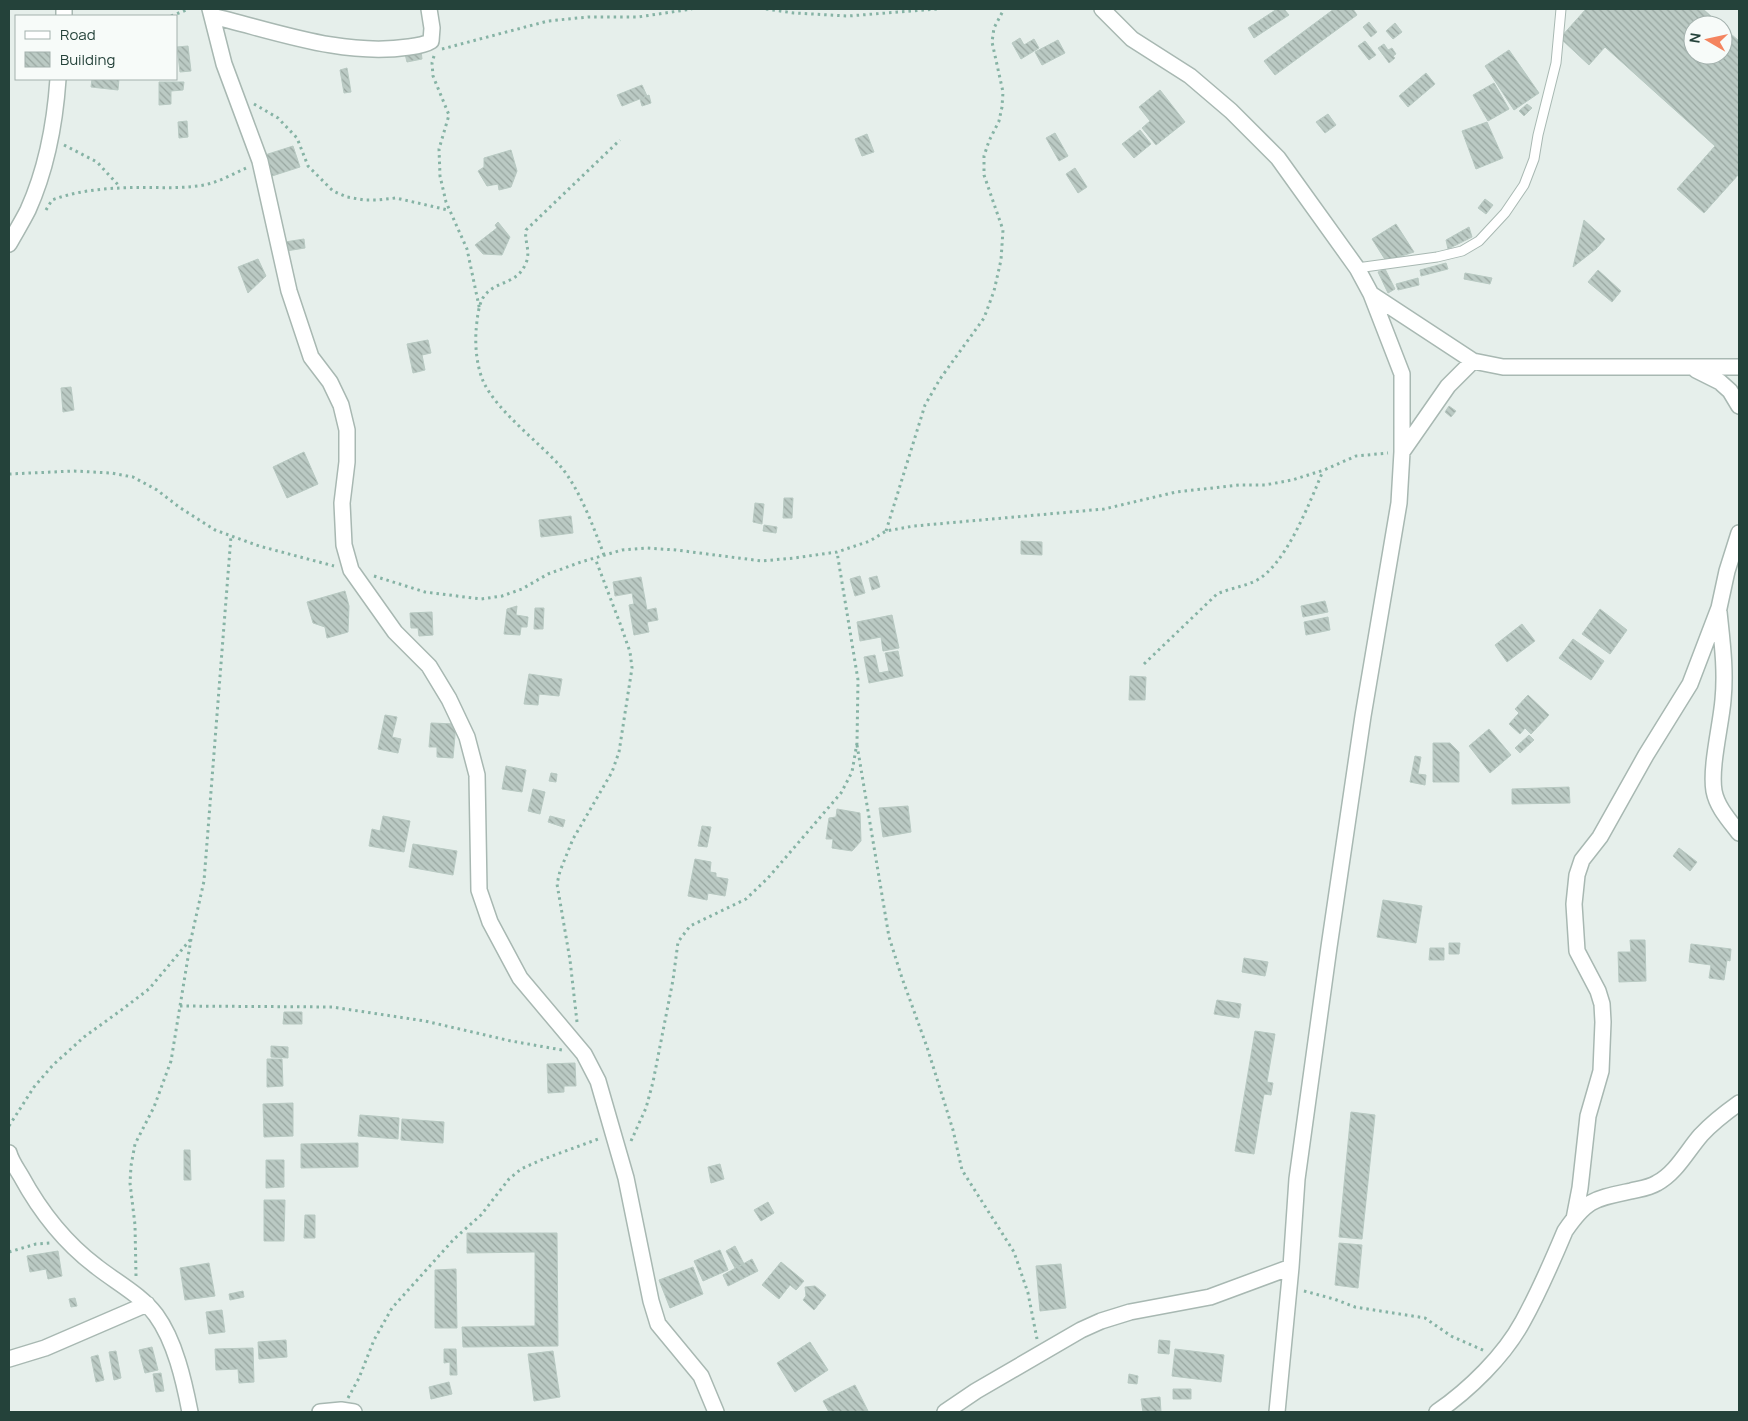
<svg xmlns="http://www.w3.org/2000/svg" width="1748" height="1421" font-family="Manrope,sans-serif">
<defs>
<pattern id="building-back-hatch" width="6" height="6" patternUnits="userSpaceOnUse" patternTransform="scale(1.25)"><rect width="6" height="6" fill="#bbcac4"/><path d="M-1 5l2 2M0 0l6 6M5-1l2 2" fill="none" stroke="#98a6a0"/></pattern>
</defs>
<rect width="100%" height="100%" fill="#e6efeb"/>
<path fill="url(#building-back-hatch)" stroke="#b8c9c2" d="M1277,9H1284L1289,15L1254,38L1248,28Z
M1334,9H1353L1357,15L1275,75L1264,61Z
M1586,9H1703L1721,25H1693V55H1723V27L1739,41V174L1704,213L1677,189L1715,146L1605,47L1589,65L1560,38Z
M1369,22L1377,32L1371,37L1363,27Z
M1395,23L1402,32L1393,39L1386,31Z
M1020,38L1024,45L1034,39L1039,48L1021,59L1012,43Z
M1058,40L1065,53L1042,65L1035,52Z
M1365,41L1376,55L1369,60L1358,46Z
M1384,44L1388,50L1392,48L1396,54L1393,56L1395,58L1389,63L1378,48Z
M188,46L191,71L180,72L177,47Z
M1509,50L1539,93L1514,110L1485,66Z
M421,51L422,59L407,62L405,54Z
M347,68L351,92L344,93L340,70Z
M1426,73L1435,84L1408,107L1399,96Z
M92,79H119L118,90L91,87Z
M159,82H184L183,90L171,91V104L159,105Z
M1494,83L1509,109L1488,121L1473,95Z
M642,85L647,96L622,106L617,95Z
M1160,90L1185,122L1156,145L1142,128L1150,121L1139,107Z
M649,95L651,103L642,106L640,99Z
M1527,104L1532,108L1524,116L1519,111Z
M1328,114L1336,125L1325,133L1316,122Z
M187,121L188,137L179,138L178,122Z
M1487,122L1503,158L1476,169L1462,131Z
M1140,130L1151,144L1134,158L1122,144Z
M1055,133L1068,156L1059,161L1046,138Z
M867,134L874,152L862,156L855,139Z
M293,146L300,167L272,176L265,155Z
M511,150L517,171L511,187L499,190L498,184L487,186L478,171L484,167V158Z
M1075,168L1087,187L1078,193L1066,174Z
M1485,199L1493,205L1486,214L1478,208Z
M1584,220L1605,239L1596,249L1573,267Z
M498,222L510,237L502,255L483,254L475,245L497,228L495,225Z
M1396,224L1414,252L1386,261L1372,239Z
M1469,227L1472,237L1448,249L1446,240Z
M304,239L305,248L286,251L285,242Z
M258,259L266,276L248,293L238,267Z
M1446,263L1448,269L1421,276L1420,270Z
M1385,269L1395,289L1388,293L1378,272Z
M1598,270L1621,291L1612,302L1588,282Z
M1465,273L1492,278L1490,284L1464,279Z
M1418,278L1419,285L1398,290L1396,284Z
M428,340L431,353L422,355L425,370L413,373L407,344Z
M71,387L74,410L63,412L61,388Z
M1449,406L1456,411L1451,417L1445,412Z
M304,452L318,484L287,498L273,467Z
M784,498H793L792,518H783Z
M755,503L764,504L762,524L753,522Z
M571,516L573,533L541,537L539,520Z
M764,525L777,527L776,533L763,531Z
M1021,541L1042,542V555L1021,554Z
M860,576L865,593L855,596L850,579Z
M877,576L880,587L872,590L869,578Z
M641,577L647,610L656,608L658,620L647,622L649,632L634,635L629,605L634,604L632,593L615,596L613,582Z
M345,591L349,606L348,632L327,638L325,627L313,623L307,602Z
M1325,601L1328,612L1303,617L1301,606Z
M517,606L516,615L528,617L527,627H521L520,635L504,634L507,609Z
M535,608H544L543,629H534Z
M1600,609L1627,630L1610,654L1582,634Z
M432,612L433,635L419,636L418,628H411L410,613Z
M892,615L899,648L883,651L881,637L860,641L857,622Z
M1328,617L1330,630L1306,635L1304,622Z
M1522,624L1535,641L1507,662L1495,645Z
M1573,639L1604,661L1591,680L1559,658Z
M898,651L903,676L869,683L864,657L875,655L879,673L889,671L885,653Z
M529,674L562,679L559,696L539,694L538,705L524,704Z
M1130,676L1146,677L1145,700H1129Z
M1528,695L1549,715L1531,734L1525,728L1520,734L1509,724L1519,713L1515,709Z
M385,715L397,717L392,737L401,739L398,753L378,749Z
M431,723L456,724L453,758L437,757V747H429Z
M1489,729L1511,755L1490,773L1469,746Z
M1529,735L1534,740L1520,753L1515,748Z
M1433,743H1450L1459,752V782H1433Z
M1415,756L1421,757L1418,774L1426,775L1425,785L1410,782Z
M506,766L526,770L522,792L502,789Z
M551,773L557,774L556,782L549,781Z
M1569,787L1570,803L1512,804V789Z
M533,789L545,792L540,814L528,811Z
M908,806L911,832L883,837L879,808Z
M837,809L860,813L861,841L852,851L832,848L833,839H826L829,818L836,817Z
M383,816L410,821L404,852L369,846L372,829L380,831Z
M550,816L565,820L563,827L548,822Z
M702,826L711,827L707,847L698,846Z
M413,844L457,851L453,875L409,867Z
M1679,848L1697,862L1690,871L1673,856Z
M695,859L711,862L710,872L716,873V877L728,879L725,896L708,893L707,900L688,896Z
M1383,900L1422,906L1416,943L1377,937Z
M1630,940H1645L1646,981L1619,982L1618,952H1631Z
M1449,943H1460L1459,954H1449Z
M1691,944L1731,949L1730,961L1727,960L1724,980L1709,978L1711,965L1689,962Z
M1430,948H1444V960H1429Z
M1244,958L1268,962L1265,976L1242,972Z
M1217,1000L1241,1004L1239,1018L1214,1014Z
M284,1012H302V1024H283Z
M1255,1031L1275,1034L1267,1082L1273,1083L1271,1095L1264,1094L1254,1154L1235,1151Z
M271,1046L288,1047V1058L271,1057Z
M267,1059H282L283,1086L267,1087Z
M575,1063L576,1086H564V1092L548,1093L547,1064Z
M293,1103V1136L264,1137L263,1104Z
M1351,1112L1375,1115L1362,1239L1339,1237Z
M360,1115L399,1118L398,1139L358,1136Z
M402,1119L444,1122L443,1143L401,1140Z
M358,1143V1167L301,1168V1144Z
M184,1150H190L191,1180H184Z
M266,1160H284V1187L266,1188Z
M720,1164L724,1179L711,1183L708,1167Z
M264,1200H285L284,1241H264Z
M768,1202L774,1213L761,1221L754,1210Z
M305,1215H315V1238H304Z
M467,1233H557L558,1346L463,1347L462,1327L535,1326V1252L467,1253Z
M1339,1243L1362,1245L1358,1288L1335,1285Z
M735,1246L744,1264L735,1268L726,1251Z
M720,1250L728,1270L703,1281L694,1261Z
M58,1251L62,1276L48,1279L46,1269L30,1272L27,1256Z
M752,1259L758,1271L728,1286L723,1275Z
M781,1262L804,1281L796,1290L790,1285L779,1299L762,1285Z
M209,1263L215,1296L185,1300L180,1268Z
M1061,1264L1066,1308L1040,1311L1036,1266Z
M693,1267L703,1294L670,1308L659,1280Z
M456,1269L457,1328H435V1270Z
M815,1286L826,1295L814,1310L803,1300L806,1296L805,1287Z
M243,1291L244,1297L230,1300L229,1294Z
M75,1298L77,1306L71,1307L69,1299Z
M222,1310L225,1332L209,1334L206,1312Z
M286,1340L287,1357L259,1359L258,1342Z
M1159,1340L1170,1341L1169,1354L1158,1353Z
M810,1342L828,1370L795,1392L777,1363Z
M152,1347L158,1370L145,1373L139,1350Z
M253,1348L254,1382L239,1383L238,1369L216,1370L215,1349Z
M444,1349H456L457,1375H450V1362L444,1363Z
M1175,1349L1224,1355L1221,1382L1172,1376Z
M116,1351L121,1378L114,1380L109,1352Z
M553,1351L560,1397L534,1401L528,1354Z
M98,1355L104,1380L96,1382L91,1357Z
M161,1373L164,1391L156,1392L153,1374Z
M1129,1374L1138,1376L1137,1384L1128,1383Z
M449,1382L452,1394L431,1399L429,1387Z
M855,1385L868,1411L829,1412L823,1401Z
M1173,1389H1191V1399H1173Z
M1160,1397L1161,1412H1143L1141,1399Z"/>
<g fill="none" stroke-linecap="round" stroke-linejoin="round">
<defs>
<path id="service" d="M1357,268L1437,257L1462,251L1479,241L1505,213L1524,185L1534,159L1538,135L1556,63L1561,9"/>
<path id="minor" d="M210,9L224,64L260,161L289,291L311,357L330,382L341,405L347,430V462L342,503L344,545L351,570L395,632L429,666L449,699L467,737L477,775L479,890L490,922L520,978L584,1054L598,1081L626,1178L651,1301L658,1324L701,1376L716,1412
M1102,9L1132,39L1190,76L1231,111L1278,158L1357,268L1371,294L1402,374V452L1399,503L1363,716L1329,947L1297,1179L1291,1267L1277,1412
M64,16V9
M212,16C275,31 343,57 409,47C417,46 425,45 431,41L432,28L429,9
M9,244C15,233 22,222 28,210C46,170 55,123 58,79
M1371,294L1473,361L1503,367H1739
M1696,370L1720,382L1730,391L1739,406
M1402,452L1448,386L1473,361
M1719,612C1722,641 1726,670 1723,700C1721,725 1710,767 1714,791C1717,807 1729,820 1739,833
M9,1153C11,1161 17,1169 21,1176C40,1211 65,1243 97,1267C116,1282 141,1295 156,1315C175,1341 184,1381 190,1412
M1574,1219L1580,1188L1588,1116L1601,1071L1603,1022L1602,1004L1598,991L1577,951L1574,904L1577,875L1582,860L1600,837L1646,755L1690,684L1719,608L1727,571L1739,533
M9,1359L45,1348L147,1304
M320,1412L341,1410L354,1412
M945,1412L976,1391L1081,1330L1101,1321L1130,1312L1210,1297L1291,1267
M1437,1412C1469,1390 1504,1356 1523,1321C1539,1292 1552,1262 1565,1231C1587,1199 1594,1199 1631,1191C1639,1189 1649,1188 1657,1183C1676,1173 1687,1151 1701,1135C1712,1123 1725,1113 1739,1103"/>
</defs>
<use href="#service" stroke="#a8b8b2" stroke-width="11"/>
<use href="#minor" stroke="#a8b8b2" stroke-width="18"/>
<path stroke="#86b3a5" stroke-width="3" stroke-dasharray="2.5 4" stroke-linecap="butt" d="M766,9L794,13L848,16L938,9
M171,16L189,9
M442,49L548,21L588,17H638L692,9
M434,56L432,63L433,76L449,115L439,149L440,176L446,202L467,249L480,311
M254,104L278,118L297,138L308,166L333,191L347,197L364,200H378L396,198L448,210
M64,145L97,162L120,187
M46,210L52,200C73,192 97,189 120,188C148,186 176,190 204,185C219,182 233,174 246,168
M9,474L74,471L111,473L133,477L157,490L179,507L215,530L259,546L334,566
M886,531L925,405L940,379L984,318L994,291L1001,260L1003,230L984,175V156L989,141L999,121L1002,107L1003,92L992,42L994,28L1004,9
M604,555C594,528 579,488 561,467C539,442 498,412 484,383C477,368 475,348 476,331C477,321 478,303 485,295C497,280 517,285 526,263C531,251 524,241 526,230L620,140
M374,576L425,592L481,599L502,596L522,589L548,574L581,562L622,550L646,548L676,550L762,561L794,558L837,552L870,541L886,531L914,526L1104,509L1176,492L1239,485H1265L1292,480L1324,470L1356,456L1388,453
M1144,664L1217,594C1228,589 1241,587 1253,582C1285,569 1310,501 1323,471
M857,745L889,937L902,978L927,1047L953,1130L962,1170L1014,1252L1028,1293L1037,1339
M180,1006L332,1007L425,1021L511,1041L562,1050
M577,1022L570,960L557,884L560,871L573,839L612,772L619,752L632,668L630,652L621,626L595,558
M9,1126L34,1087L53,1065L84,1037L120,1011L149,989L190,940
M631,1141L646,1108L653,1082L673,980L678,942L690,926L746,899L768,878L841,793L852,772L857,743L858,680L837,552
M9,1252L36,1244L50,1243
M136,1276L135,1225L130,1183L131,1166L135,1144L154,1107L171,1061L191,939L204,881L231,536
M1304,1291L1334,1299L1355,1307L1425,1318L1451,1336L1485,1351
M348,1398L359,1378L374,1340L392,1308L454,1239L481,1215L509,1179L521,1169L541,1160L601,1138"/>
<use href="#service" stroke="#fff" stroke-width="9"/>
<use href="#minor" stroke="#fff" stroke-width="15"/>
</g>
<rect width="1748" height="1421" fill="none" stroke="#24423a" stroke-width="20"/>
<rect x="15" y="15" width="162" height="65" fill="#f7fbf9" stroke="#a3b1ad"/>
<rect x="25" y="31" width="25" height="8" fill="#ffffff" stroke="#a3b1ad"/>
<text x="60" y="40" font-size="15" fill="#24423a">Road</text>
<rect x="25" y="52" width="25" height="15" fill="url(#building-back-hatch)" stroke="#a3b1ad"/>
<text x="60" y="65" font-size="15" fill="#24423a">Building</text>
<g transform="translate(1708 40) rotate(279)"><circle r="24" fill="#f7fbf9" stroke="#a3b1ad"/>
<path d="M0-4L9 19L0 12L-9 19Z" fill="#f4845f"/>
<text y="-8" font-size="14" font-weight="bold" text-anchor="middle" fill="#24423a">N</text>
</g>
</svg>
